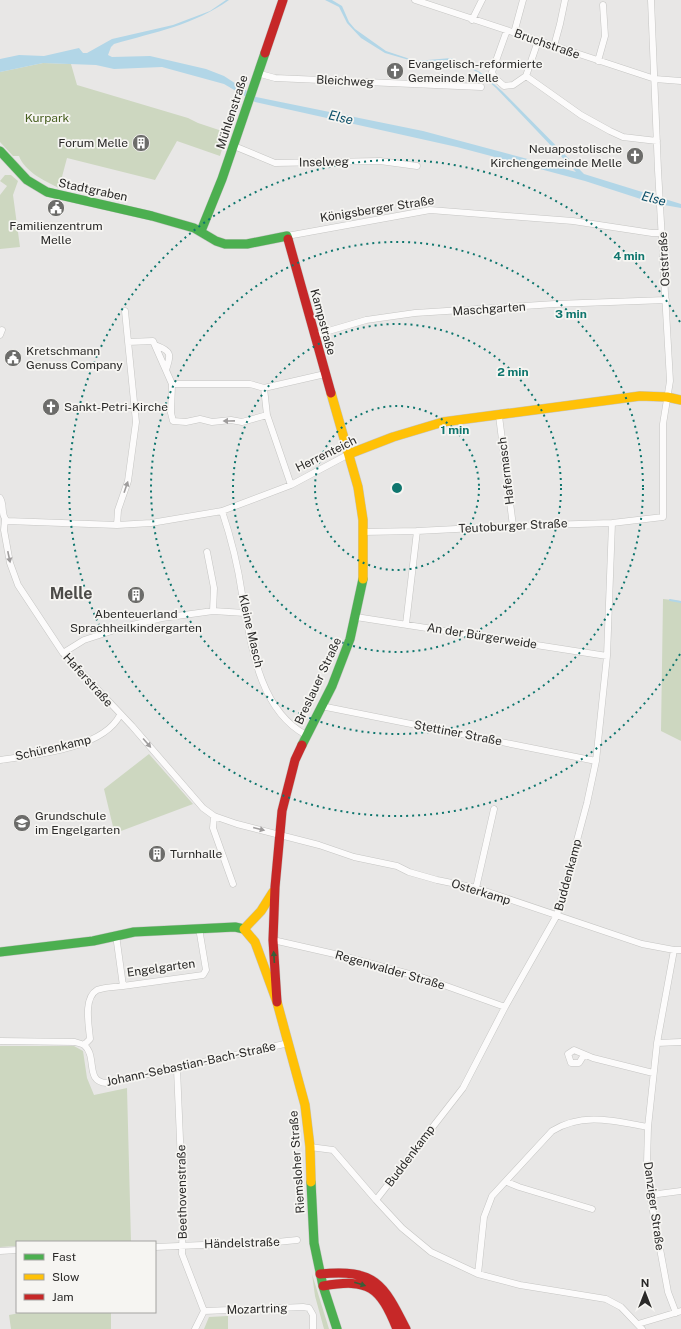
<svg xmlns="http://www.w3.org/2000/svg" width="681" height="1329" font-family="'Public Sans',sans-serif">
<rect width="100%" height="100%" fill="#e8e7e6"/>
<path fill="#cdd7c0" d="M43,63L71,64L77,85L188,118L198,123L225,132L222,139L224,143L220,156L177,141L155,180L67,158L59,188C45,181 25,172 19,156H13L0,142V72Z
M5,175H11L18,181L13,195L20,247L0,249V195L7,186L0,181Z
M663,599L681,601V741L661,731Z
M149,754L193,804L121,831L115,835L104,789Z
M0,1046H74L83,1051L87,1078L94,1095L127,1088L131,1242H17V1246L0,1247Z
M312,1274L329,1329H324L315,1296Z
M25,1312H111V1329H11L9,1315Z
M228,1316V1329H204L209,1317Z"/>
<path fill="#b2d6e7" d="M226,0H229C194,25 155,32 114,44L111,47L108,55L112,57L150,56L206,69L224,76L256,97L423,131L576,172L496,88L478,72L449,60L416,62L385,53L361,38L347,23L339,7L325,0H332L342,6L349,22L355,29L386,51L416,61L451,58L480,72L502,91L584,174L681,204V208L653,203L585,181L457,147L255,102L224,84L162,67L114,69L96,65L43,63L0,72V59L19,55L44,56L79,48L83,53H87L112,39L173,25L210,11Z"/>
<g fill="none" stroke-linecap="round" stroke-linejoin="round">
<path stroke="#b2d6e7" stroke-width="2" d="M670,600L681,602"/>
<defs>
<path id="street" d="M415,0L655,79L681,81
M472,20L482,0
M507,30L492,72L494,77L504,86L513,85L526,76
M514,33L523,0
M538,41L526,76L581,115L610,131L623,137L657,141
M554,46L560,24L565,0
M598,61L605,36L603,5
M257,73L275,78L481,87
M234,146L275,163L380,161L417,166
M287,236L430,210L573,221L652,233H663
M0,335L2,330
M315,335L366,320L415,313L555,304L666,300
M128,342L153,341L172,384H250L264,388L325,374
M155,345C172,351 171,354 166,370
M172,384L171,413L173,421L186,422L200,419L212,422L231,420L242,422L267,415
M264,388L267,415L291,485
M499,416L513,526
M0,498C5,505 0,515 7,521L117,525L151,523L222,511L291,485L349,454
M222,511C231,538 238,566 242,594C251,643 258,709 306,735
M5,519L4,530L10,563L18,585L63,653L132,726L203,808L214,816L237,824L319,845L354,857L397,866L409,872L437,880L476,888L642,944L674,950H681
M117,525L118,510L128,481L136,422L125,311
M363,532L417,531L513,526L612,523L663,517V424L670,381L658,170L651,0
M207,552L214,588L213,611
M356,617L607,656
M406,624L417,531
M63,653L84,640L124,627L162,618L213,611L245,613
M321,706L596,761
M0,760C34,755 103,749 120,715
M214,816L213,828L233,884
M476,888L494,809
M273,940L339,955L424,978L505,1007
M674,950L657,1043L648,1127L647,1163L650,1195L668,1292L676,1313
M123,986L203,975L206,970L199,928
M0,1041L75,1042C78,1043 82,1044 84,1045C98,1056 84,1082 107,1083L289,1043
M657,1043L681,1042
M84,1045L90,1039C89,1026 83,998 97,990C104,987 115,987 123,986L116,935
M584,1055L579,1063H571L568,1054L574,1050L593,1058L653,1073
M177,1069L183,1210L182,1254L204,1311
M310,1147L333,1150L376,1200L402,1228L431,1252L478,1274L520,1285L606,1299L621,1307L642,1329
M507,1182L519,1187L592,1209
M650,1195L681,1191
M376,1200L463,1088L505,1007L557,915L587,803L596,761L607,656L612,523
M155,1247L277,1242L297,1240
M0,1251L17,1250
M478,1274L484,1217L492,1196L552,1131C583,1112 614,1121 648,1127
M638,1324L681,1311
M195,1329L204,1311L303,1307L309,1308L313,1315V1329"/>
<path id="fast" d="M0,151L27,180L47,192L152,216L194,228L216,241L225,244H247L287,236L288,239
M201,231L222,179L265,53
M302,745L332,686L350,639L363,579
M0,952L93,941L134,932L235,927L244,929
M311,1182L314,1243L323,1286L337,1329"/>
<path id="slow" d="M331,393L358,487L363,520V579
M349,454L393,437L443,422L640,396L667,397L681,400
M244,929L255,942L277,1002L305,1105L310,1147L311,1182
M244,929L261,911L273,892"/>
<path id="jam" d="M265,53L283,0
M288,239L331,393
M277,1002L273,940L275,887L282,811L295,760L302,745
M320,1274C375,1269 383,1283 406,1329
M323,1286C369,1278 380,1287 397,1329"/>
</defs>
<use href="#street" stroke="#c5c5c3" stroke-width="7"/>
<use href="#fast" stroke="#c5c5c3" stroke-width="10"/>
<use href="#slow" stroke="#c5c5c3" stroke-width="10"/>
<use href="#jam" stroke="#c5c5c3" stroke-width="10"/>
<use href="#street" stroke="#fcfbfb" stroke-width="6"/>
<use href="#fast" stroke="#4caf50" stroke-width="9"/>
<use href="#slow" stroke="#ffc107" stroke-width="9"/>
<use href="#jam" stroke="#c62828" stroke-width="9"/>
</g>
<defs><path id="oneway-solid" d="M-6-.8H1V-3.2L6.5 0L1 3.2V.8H-6Z"/></defs>
<g fill="#9e9c9c">
<use href="#oneway-solid" transform="translate(229 421) rotate(179)"/>
<use href="#oneway-solid" transform="translate(126 487) rotate(-71)"/>
<use href="#oneway-solid" transform="translate(9 557) rotate(78)"/>
<use href="#oneway-solid" transform="translate(147 743) rotate(49)"/>
<use href="#oneway-solid" transform="translate(259 829) rotate(14)"/>
</g>
<g fill="#385f38">
<use href="#oneway-solid" transform="translate(274 957) rotate(-94)"/>
<use href="#oneway-solid" transform="translate(360 1284) rotate(18)"/>
</g>
<g fill="none" stroke="#0f766e" stroke-width="2" stroke-dasharray="2 4">
<circle cx="397" cy="488" r="82"/>
<circle cx="397" cy="488" r="164"/>
<circle cx="397" cy="488" r="246"/>
<path d="M680 654A328 328 0 1 1 680 322"/>
</g>
<defs>
<symbol id="church-disc" viewBox="-11 -11 22 22"><circle r="9.5" fill="#6c6c6a" stroke="#f6f5f2"/><path d="M-1.2-6h2.4v3.5h3.3v2.4h-3.3V6h-2.4V-.1h-3.3v-2.4h3.3Z" fill="#fff"/></symbol>
<symbol id="building-disc" viewBox="-11 -11 22 22"><circle r="9.5" fill="#6c6c6a" stroke="#f6f5f2"/><path d="M-4-6H4V6H1V3H-1V6H-4ZM-2.5-4.3h1.7v1.8h-1.7ZM.8-4.3h1.7v1.8H.8ZM-2.5-1h1.7V.8h-1.7ZM.8-1h1.7V.8H.8Z" fill="#fff"/></symbol>
<symbol id="civic-disc" viewBox="-11 -11 22 22"><circle r="9.5" fill="#6c6c6a" stroke="#f6f5f2"/><path d="M-.6-6.5H3V-4.5H.6V-3L4-1V1h2V6H-6V1h2V-1L-.6-3ZM-1.2 2.5V6h2.4V2.5Z" fill="#fff"/></symbol>
<symbol id="school-disc" viewBox="-11 -11 22 22"><circle r="9.5" fill="#6c6c6a" stroke="#f6f5f2"/><path d="M0-5L7-2L0 1L-7-2ZM-4 1L0 2.5L4 1V4Q0 6-4 4Z" fill="#fff"/></symbol>
</defs>
<g fill-rule="evenodd">
<use href="#church-disc" x="385" y="61" width="20" height="20"/>
<use href="#building-disc" x="131" y="133" width="20" height="20"/>
<use href="#church-disc" x="625" y="146" width="20" height="20"/>
<use href="#civic-disc" x="46" y="198" width="20" height="20"/>
<use href="#civic-disc" x="3" y="348" width="20" height="20"/>
<use href="#church-disc" x="41" y="397" width="20" height="20"/>
<use href="#building-disc" x="126" y="585" width="20" height="20"/>
<use href="#school-disc" x="12" y="813" width="20" height="20"/>
<use href="#building-disc" x="147" y="844" width="20" height="20"/>
</g>
<g text-anchor="middle" stroke-width="3.5" stroke-linejoin="round" paint-order="stroke">
<g font-size="12" fill="#2a2928" stroke="#f6f5f2">
<text transform="translate(547 44) rotate(19)" y="4">Bruchstraße</text>
<text transform="translate(345 81) rotate(3)" y="4">Bleichweg</text>
<text transform="translate(232 112) rotate(-72)" y="4">Mühlenstraße</text>
<text transform="translate(324 162) rotate(-1)" y="4">Inselweg</text>
<text transform="translate(93 190) rotate(12)" y="4">Stadtgraben</text>
<text transform="translate(377 209) rotate(-9)" y="4">Königsberger Straße</text>
<text transform="translate(664 259) rotate(-93)" y="4">Oststraße</text>
<text transform="translate(489 309) rotate(-4)" y="4">Maschgarten</text>
<text transform="translate(323 322) rotate(75)" y="4">Kampstraße</text>
<text transform="translate(326 454) rotate(-26)" y="4">Herrenteich</text>
<text transform="translate(506 471) rotate(-97)" y="4">Hafermasch</text>
<text transform="translate(513 526) rotate(-3)" y="4">Teutoburger Straße</text>
<text transform="translate(251 631) rotate(77)" y="4">Kleine Masch</text>
<text transform="translate(482 636) rotate(9)" y="4">An der Bürgerweide</text>
<text transform="translate(88 680) rotate(48)" y="4">Haferstraße</text>
<text transform="translate(318 681) rotate(-65)" y="4">Breslauer Straße</text>
<text transform="translate(458 733) rotate(11)" y="4">Stettiner Straße</text>
<text transform="translate(53 748) rotate(-13)" y="4">Schürenkamp</text>
<text transform="translate(568 875) rotate(-75)" y="4">Buddenkamp</text>
<text transform="translate(481 892) rotate(17)" y="4">Osterkamp</text>
<text transform="translate(161 968) rotate(-8)" y="4">Engelgarten</text>
<text transform="translate(390 970) rotate(16)" y="4">Regenwalder Straße</text>
<text transform="translate(191 1064) rotate(-12)" y="4">Johann-Sebastian-Bach-Straße</text>
<text transform="translate(410 1156) rotate(-53)" y="4">Buddenkamp</text>
<text transform="translate(297 1162) rotate(-94)" y="4">Riemsloher Straße</text>
<text transform="translate(182 1192) rotate(-91)" y="4">Beethovenstraße</text>
<text transform="translate(654 1206) rotate(82)" y="4">Danziger Straße</text>
<text transform="translate(242 1243) rotate(-2)" y="4">Händelstraße</text>
<text transform="translate(257 1309) rotate(-2)" y="4">Mozartring</text>
</g>
<g font-size="12" fill="#2a2928" stroke="#f6f5f2" text-anchor="start">
<text x="408" y="68">Evangelisch-reformierte<tspan x="408" dy="14">Gemeinde Melle</tspan></text>
<text x="128" y="147" text-anchor="end">Forum Melle</text>
<text x="622" y="153" text-anchor="end">Neuapostolische<tspan x="622" dy="14">Kirchengemeinde Melle</tspan></text>
<text x="56" y="230" text-anchor="middle">Familienzentrum<tspan x="56" dy="14">Melle</tspan></text>
<text x="26" y="355">Kretschmann<tspan x="26" dy="14">Genuss Company</tspan></text>
<text x="64" y="411">Sankt-Petri-Kirche</text>
<text x="136" y="618" text-anchor="middle">Abenteuerland<tspan x="136" dy="14">Sprachheilkindergarten</tspan></text>
<text x="35" y="820">Grundschule<tspan x="35" dy="14">im Engelgarten</tspan></text>
<text x="170" y="858">Turnhalle</text>
</g>
<g font-size="12" fill="#475f1f" stroke="#f6f5f2">
<text x="47" y="122">Kurpark</text>
</g>
<g font-size="13" font-style="italic" fill="#094d67" stroke="#f6f5f2">
<text transform="translate(341 117) rotate(13)" y="5">Else</text>
<text transform="translate(654 198) rotate(15)" y="5">Else</text>
</g>
<g font-size="16" font-weight="bold" fill="#4c4b48" stroke="#f6f5f2">
<text x="71" y="599">Melle</text>
</g>
</g>
<circle cx="397" cy="488" r="6" fill="#0f766e" stroke="#f6f5f2" stroke-width="2"/>
<g font-size="12" text-anchor="middle" font-weight="bold" fill="#0f766e" stroke="#f6f5f2" stroke-width="3.5" stroke-linejoin="round" paint-order="stroke">
<text x="629" y="260">4 min</text>
<text x="571" y="318">3 min</text>
<text x="513" y="376">2 min</text>
<text x="455" y="434">1 min</text>
</g>
<rect x="16" y="1241" width="140" height="72" fill="#f6f5f2" stroke="#a4a3a1"/>
<rect x="24" y="1254" width="20" height="6" fill="#4caf50" stroke="#a4a3a1"/>
<text x="52" y="1261" font-size="12" fill="#2a2928">Fast</text>
<rect x="24" y="1274" width="20" height="6" fill="#ffc107" stroke="#a4a3a1"/>
<text x="52" y="1281" font-size="12" fill="#2a2928">Slow</text>
<rect x="24" y="1294" width="20" height="6" fill="#c62828" stroke="#a4a3a1"/>
<text x="52" y="1301" font-size="12" fill="#2a2928">Jam</text>
<g transform="translate(645 1293)" stroke="#f6f5f2" stroke-width="3" paint-order="stroke">
<path d="M0-3L7 15L0 10L-7 15Z" fill="#2a2928"/>
<text y="-6" font-size="11" font-weight="bold" text-anchor="middle" fill="#2a2928">N</text>
</g>
</svg>
